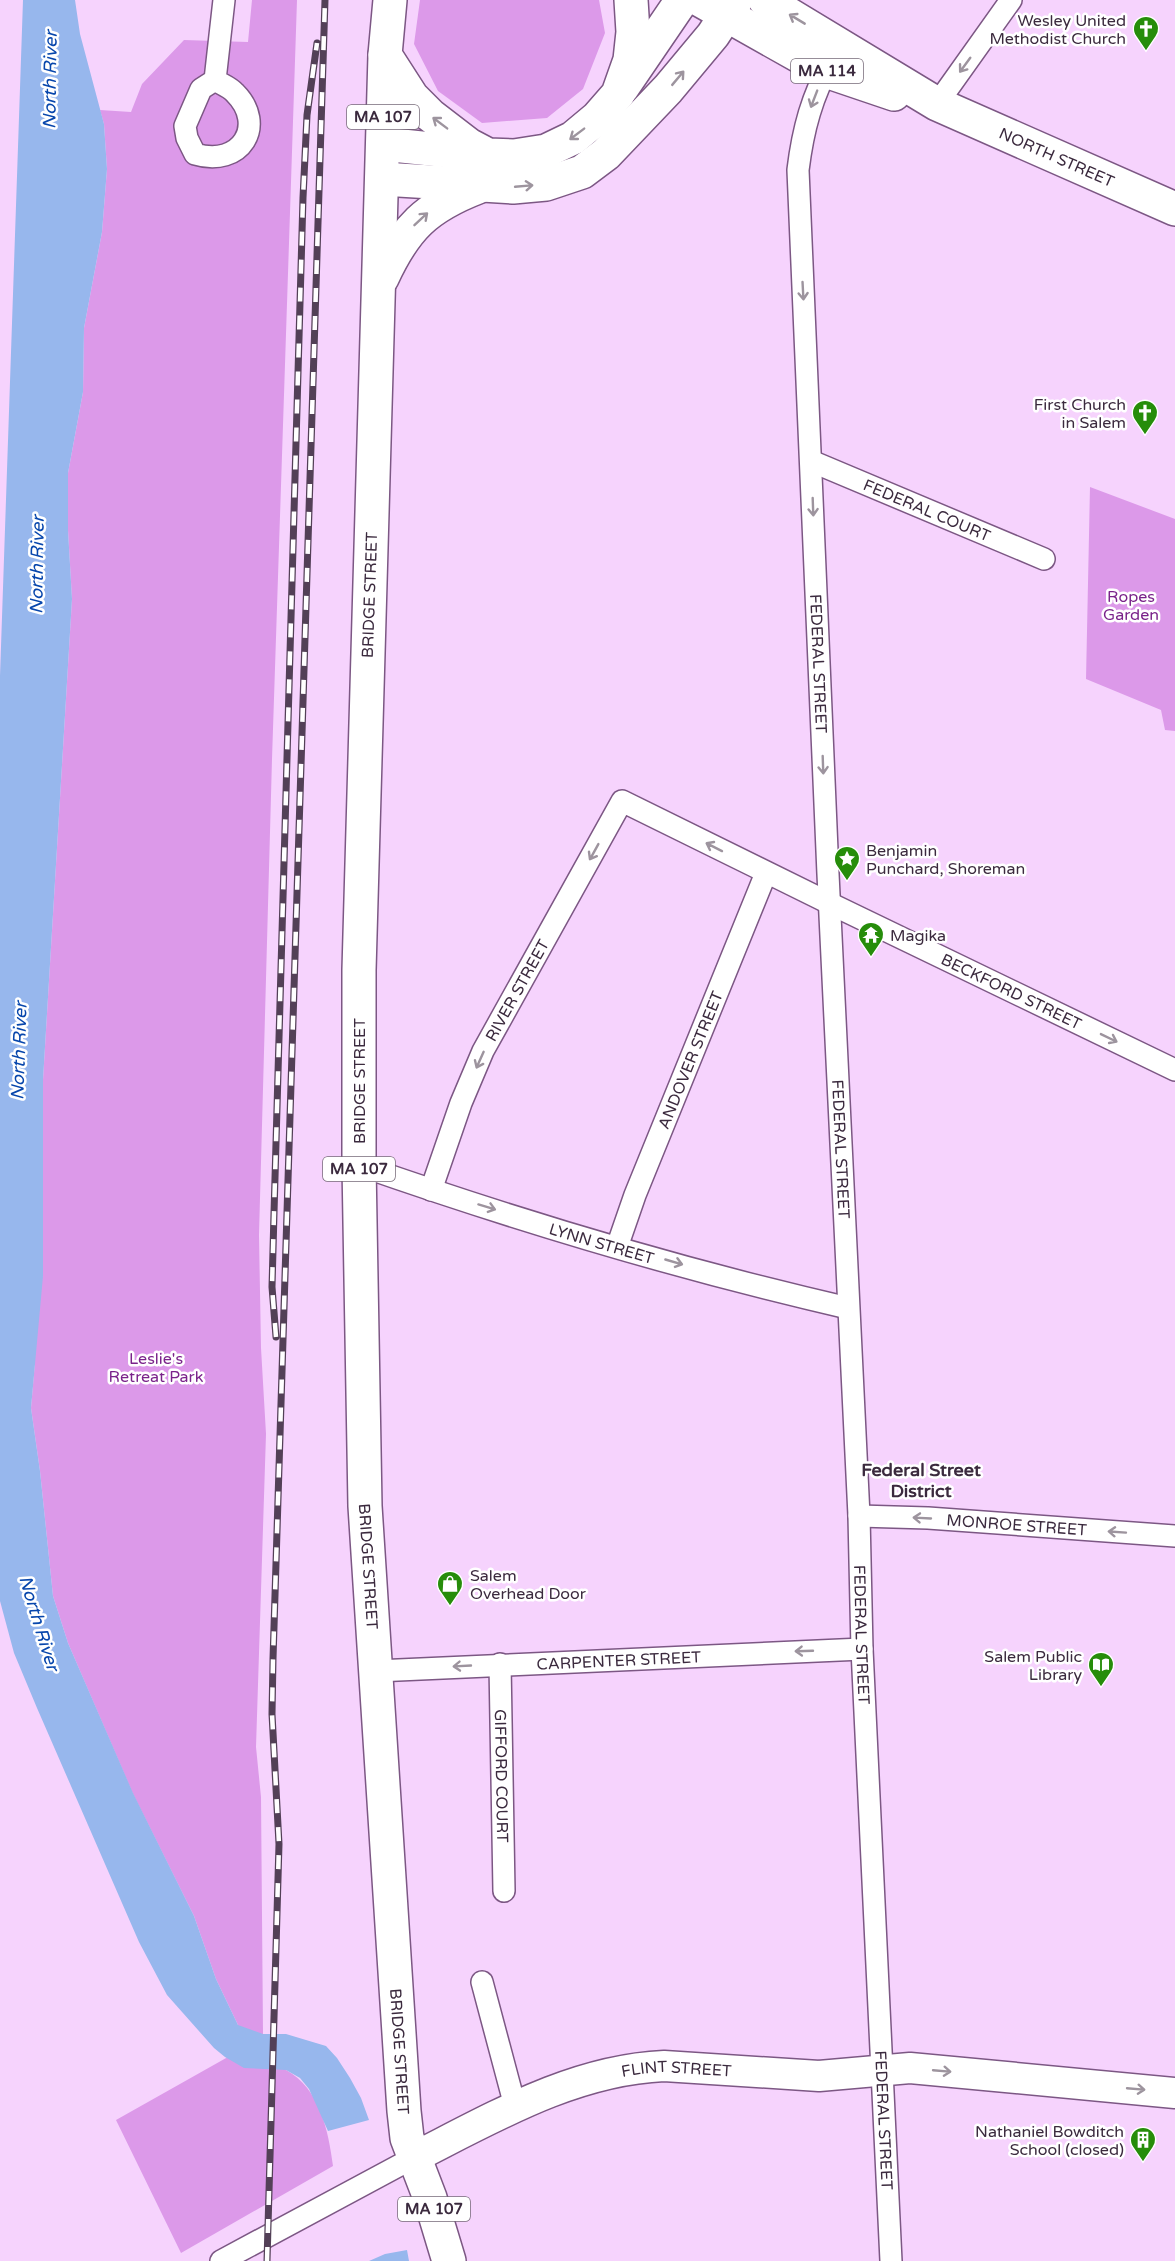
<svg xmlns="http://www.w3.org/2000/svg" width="1175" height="2261" font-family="'Varela Round',sans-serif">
<rect width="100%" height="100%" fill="#f6d3fd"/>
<path fill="#dc99e9" d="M252,0H297L272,759L259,1235L261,1348L266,1434L256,1747L261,1797L263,2034H286V2070C320,2089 328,2129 333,2166L181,2253L116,2120L235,2053L238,2025L216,1979L194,1916L133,1794L68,1643L53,1596L40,1471L31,1408L35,1362L0,1326L43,1276V1080L72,599L68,530V473L83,392L84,328L102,232L107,169L104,124L100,110L131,112L142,84L184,40L248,42Z
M420,0H599L605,33L583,89L547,118L482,123L438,91L414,44Z
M1090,487L1175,519V731L1165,730L1161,710L1086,679Z"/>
<path fill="#97b7ed" d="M23,0H75L80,34L104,124L107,169L102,232L84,328L83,392L68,473V530L72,599L43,1080V1276L31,1408L40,1471L53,1596L68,1643L133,1793L194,1916L216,1979L238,2025L263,2034H286L326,2046L337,2058L350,2078L361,2098L369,2120L328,2131L309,2089L300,2078L286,2070L244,2068L225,2057L214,2048L167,1995L139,1942L37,1708L14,1653L0,1601V676Z
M407,2250L409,2261H369L385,2254Z"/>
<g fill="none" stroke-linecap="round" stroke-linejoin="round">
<defs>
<g id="street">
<path id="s1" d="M832,60C812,96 803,129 798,170L828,874L859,1516L862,1649L891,2261"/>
<path d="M215,80C221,84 230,87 235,93C267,125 241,168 195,154L187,138L185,126L201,89L215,80L224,0"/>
<path d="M937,104L1011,0"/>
<path id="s2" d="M811,461L1044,559"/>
<path id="s3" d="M359,1165C519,1221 683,1270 848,1308"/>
<path id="s4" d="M431,1190L461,1103L483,1051L622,801L829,903L1175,1070"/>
<path id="s5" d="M617,1247L635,1195L766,873"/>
<path id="s6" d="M859,1516L928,1518L1175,1536"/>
<path id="s7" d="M500,1664L504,1891"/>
<path id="s8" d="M376,1671L862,1649"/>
<path d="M482,1982L515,2106"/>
<path d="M221,2261L413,2158"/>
</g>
<g id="secondary">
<path id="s9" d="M413,2158C492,2118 573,2070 664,2066L819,2076L910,2068L1175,2093"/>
</g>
<g id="primary">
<path d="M700,0L826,71L894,94"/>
<path id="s10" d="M765,0L937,104L1175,209"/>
<path id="s11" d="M385,55L359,970V1165L365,1506L404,2111L407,2138L430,2198L449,2261"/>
<path d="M622,88L682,0"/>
<path d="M383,144L488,155"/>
<path d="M382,179L513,187L546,184L582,172L606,154L668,89L713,35L736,0"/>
<path d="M382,278C405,228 426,207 478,187"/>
</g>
<path id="highway" d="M390,0L385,55L412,97L430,115L469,145L488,155L514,156L546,151L573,138L597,118L618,94L630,60L633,32L631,0"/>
</defs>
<use href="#street" stroke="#7c5784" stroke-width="24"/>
<use href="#secondary" stroke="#7c5784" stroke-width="33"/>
<use href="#primary" stroke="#7c5784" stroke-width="36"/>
<use href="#highway" stroke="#7c5784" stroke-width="36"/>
<use href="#street" stroke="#fff" stroke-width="21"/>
<use href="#secondary" stroke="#fff" stroke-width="30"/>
<use href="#primary" stroke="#fff" stroke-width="33"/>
<use href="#highway" stroke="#fff" stroke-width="33"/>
<defs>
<path id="rail" d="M276,1337L272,1287L274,1213L303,198L307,115L317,43
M267,2261L279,1844L272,1714L273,1659L325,0"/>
</defs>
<use href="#rail" stroke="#534057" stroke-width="7"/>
<use href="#rail" stroke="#fff" stroke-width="4.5" stroke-dasharray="14" stroke-linecap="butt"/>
</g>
<defs><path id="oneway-shaft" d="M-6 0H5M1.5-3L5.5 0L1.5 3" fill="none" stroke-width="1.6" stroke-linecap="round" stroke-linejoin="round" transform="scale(1.5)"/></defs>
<g stroke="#9d949e">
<use href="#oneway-shaft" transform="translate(797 19) rotate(-149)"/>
<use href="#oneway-shaft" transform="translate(965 65) rotate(126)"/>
<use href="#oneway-shaft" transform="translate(678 78) rotate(-50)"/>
<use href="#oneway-shaft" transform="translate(814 99) rotate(111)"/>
<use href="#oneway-shaft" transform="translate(440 123) rotate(-143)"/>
<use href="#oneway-shaft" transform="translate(577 134) rotate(143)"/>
<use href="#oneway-shaft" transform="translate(524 186) rotate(-5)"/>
<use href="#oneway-shaft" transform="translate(421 219) rotate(-43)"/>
<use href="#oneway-shaft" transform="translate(803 291) rotate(87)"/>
<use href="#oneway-shaft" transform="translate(813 507) rotate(88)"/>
<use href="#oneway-shaft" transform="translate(823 765) rotate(88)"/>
<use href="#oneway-shaft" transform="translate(714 847) rotate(-153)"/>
<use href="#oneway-shaft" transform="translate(594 852) rotate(119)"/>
<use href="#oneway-shaft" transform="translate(1109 1038) rotate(26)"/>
<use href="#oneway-shaft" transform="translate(480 1060) rotate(114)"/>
<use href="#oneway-shaft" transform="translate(487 1207) rotate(17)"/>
<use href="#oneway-shaft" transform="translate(674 1262) rotate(16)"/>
<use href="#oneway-shaft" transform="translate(922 1518) rotate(-177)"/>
<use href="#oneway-shaft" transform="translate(1117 1532) rotate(-176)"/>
<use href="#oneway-shaft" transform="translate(804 1651) rotate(178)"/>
<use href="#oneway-shaft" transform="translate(462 1666) rotate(177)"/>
<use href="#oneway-shaft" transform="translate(942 2071) rotate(5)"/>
<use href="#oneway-shaft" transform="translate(1136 2089) rotate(5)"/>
</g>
<defs>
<symbol id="church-pin" viewBox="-11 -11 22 30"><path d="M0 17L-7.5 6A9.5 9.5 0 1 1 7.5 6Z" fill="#268d0a" stroke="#fff"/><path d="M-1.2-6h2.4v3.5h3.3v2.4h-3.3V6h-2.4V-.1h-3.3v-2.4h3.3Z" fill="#fff"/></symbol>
<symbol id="sight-pin" viewBox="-11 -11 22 30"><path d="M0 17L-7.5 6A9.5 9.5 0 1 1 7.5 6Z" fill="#268d0a" stroke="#fff"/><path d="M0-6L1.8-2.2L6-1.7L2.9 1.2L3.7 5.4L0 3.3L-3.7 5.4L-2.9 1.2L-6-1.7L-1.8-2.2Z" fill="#fff"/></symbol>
<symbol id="temple-pin" viewBox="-11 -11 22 30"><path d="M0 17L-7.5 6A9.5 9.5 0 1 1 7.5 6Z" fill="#268d0a" stroke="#fff"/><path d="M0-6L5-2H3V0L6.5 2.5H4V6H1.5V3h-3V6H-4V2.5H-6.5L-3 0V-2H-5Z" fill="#fff"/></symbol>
<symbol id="shop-pin" viewBox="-11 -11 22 30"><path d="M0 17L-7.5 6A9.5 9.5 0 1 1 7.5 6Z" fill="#268d0a" stroke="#fff"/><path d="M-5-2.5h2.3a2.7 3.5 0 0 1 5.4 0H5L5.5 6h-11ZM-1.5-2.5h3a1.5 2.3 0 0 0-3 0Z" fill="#fff"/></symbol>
<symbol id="library-pin" viewBox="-11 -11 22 30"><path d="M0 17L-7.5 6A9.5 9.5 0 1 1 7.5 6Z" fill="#268d0a" stroke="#fff"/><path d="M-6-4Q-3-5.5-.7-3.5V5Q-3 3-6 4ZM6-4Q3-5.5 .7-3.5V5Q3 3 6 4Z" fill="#fff"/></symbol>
<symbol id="building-pin" viewBox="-11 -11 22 30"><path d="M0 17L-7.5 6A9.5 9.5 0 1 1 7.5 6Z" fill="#268d0a" stroke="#fff"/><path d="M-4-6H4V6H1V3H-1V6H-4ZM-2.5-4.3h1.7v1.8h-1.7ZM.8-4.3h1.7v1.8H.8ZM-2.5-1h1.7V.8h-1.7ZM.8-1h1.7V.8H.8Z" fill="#fff"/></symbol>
</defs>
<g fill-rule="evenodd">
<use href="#church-pin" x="1131" y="14" width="30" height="40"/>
<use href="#church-pin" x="1130" y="398" width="30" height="40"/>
<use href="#sight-pin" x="832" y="844" width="30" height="40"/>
<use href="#temple-pin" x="856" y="920" width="30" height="40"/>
<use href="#shop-pin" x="435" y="1569" width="30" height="40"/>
<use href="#library-pin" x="1086" y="1650" width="30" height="40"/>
<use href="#building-pin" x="1128" y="2125" width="30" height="40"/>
</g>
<g text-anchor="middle" stroke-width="5" stroke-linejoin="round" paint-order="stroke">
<g fill="#fff" stroke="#766a78" stroke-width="1.5">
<rect x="791" y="59" width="72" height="24" rx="4.5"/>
<rect x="347" y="105" width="72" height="24" rx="4.5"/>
<rect x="323" y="1157" width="72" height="24" rx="4.5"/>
<rect x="398" y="2197" width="72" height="24" rx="4.5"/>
</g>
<g font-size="15" font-weight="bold" fill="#3b2a3e">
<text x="827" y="76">MA 114</text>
<text x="383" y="122">MA 107</text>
<text x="359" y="1174">MA 107</text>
<text x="434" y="2214">MA 107</text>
</g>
<g font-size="16" fill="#3b2a3e" stroke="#fff" text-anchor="end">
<text x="1126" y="26">Wesley United<tspan x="1126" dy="18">Methodist Church</tspan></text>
<text x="1126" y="410">First Church<tspan x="1126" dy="18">in Salem</tspan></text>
<text x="866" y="856" text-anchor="start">Benjamin<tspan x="866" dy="18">Punchard, Shoreman</tspan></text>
<text x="890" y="941" text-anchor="start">Magika</text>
<text x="470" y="1581" text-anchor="start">Salem<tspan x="470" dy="18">Overhead Door</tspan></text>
<text x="1082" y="1662">Salem Public<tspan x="1082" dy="18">Library</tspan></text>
<text x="1124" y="2137">Nathaniel Bowditch<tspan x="1124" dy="18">School (closed)</tspan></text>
</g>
<g font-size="16" fill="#3b2a3e" stroke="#fff">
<text dy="6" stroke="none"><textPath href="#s10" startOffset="332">NORTH STREET</textPath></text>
<text dy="6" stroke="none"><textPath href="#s2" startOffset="126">FEDERAL COURT</textPath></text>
<text transform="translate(369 595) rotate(-88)" y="6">BRIDGE STREET</text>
<text dy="6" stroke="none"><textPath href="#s1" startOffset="610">FEDERAL STREET</textPath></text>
<text dy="6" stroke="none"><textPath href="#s4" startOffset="218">RIVER STREET</textPath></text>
<text dy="6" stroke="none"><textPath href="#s4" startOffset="868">BECKFORD STREET</textPath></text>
<text dy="6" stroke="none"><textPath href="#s5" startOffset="201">ANDOVER STREET</textPath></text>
<text transform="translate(359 1081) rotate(-90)" y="6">BRIDGE STREET</text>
<text dy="6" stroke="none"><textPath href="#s1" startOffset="1096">FEDERAL STREET</textPath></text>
<text dy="6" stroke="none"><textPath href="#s3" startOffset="255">LYNN STREET</textPath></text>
<text dy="6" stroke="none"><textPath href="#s6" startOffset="158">MONROE STREET</textPath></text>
<text dy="6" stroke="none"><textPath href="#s11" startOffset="1512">BRIDGE STREET</textPath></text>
<text dy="6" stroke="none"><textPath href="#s1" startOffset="1582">FEDERAL STREET</textPath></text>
<text dy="6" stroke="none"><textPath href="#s8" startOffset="243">CARPENTER STREET</textPath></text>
<text dy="6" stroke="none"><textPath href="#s7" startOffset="112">GIFFORD COURT</textPath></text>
<text dy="6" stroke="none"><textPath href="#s11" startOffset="1998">BRIDGE STREET</textPath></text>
<text dy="6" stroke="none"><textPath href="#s9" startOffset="282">FLINT STREET</textPath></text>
<text dy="6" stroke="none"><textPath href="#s1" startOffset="2068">FEDERAL STREET</textPath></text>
</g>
<g font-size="16" fill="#7a238a" stroke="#fff">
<text x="1131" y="602">Ropes<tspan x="1131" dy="18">Garden</tspan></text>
<text x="156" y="1364">Leslie's<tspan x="156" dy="18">Retreat Park</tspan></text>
</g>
<g font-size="18" font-style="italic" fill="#0746ac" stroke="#fff">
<text transform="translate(50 80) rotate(-89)" y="6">North River</text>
<text transform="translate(37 565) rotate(-89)" y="6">North River</text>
<text transform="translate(19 1051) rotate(-88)" y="6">North River</text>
<text transform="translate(39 1623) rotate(73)" y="6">North River</text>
</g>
<g font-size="18" font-weight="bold" fill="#3b2a3e" stroke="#fff">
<text x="921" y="1476">Federal Street<tspan x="921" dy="21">District</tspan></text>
</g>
</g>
</svg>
